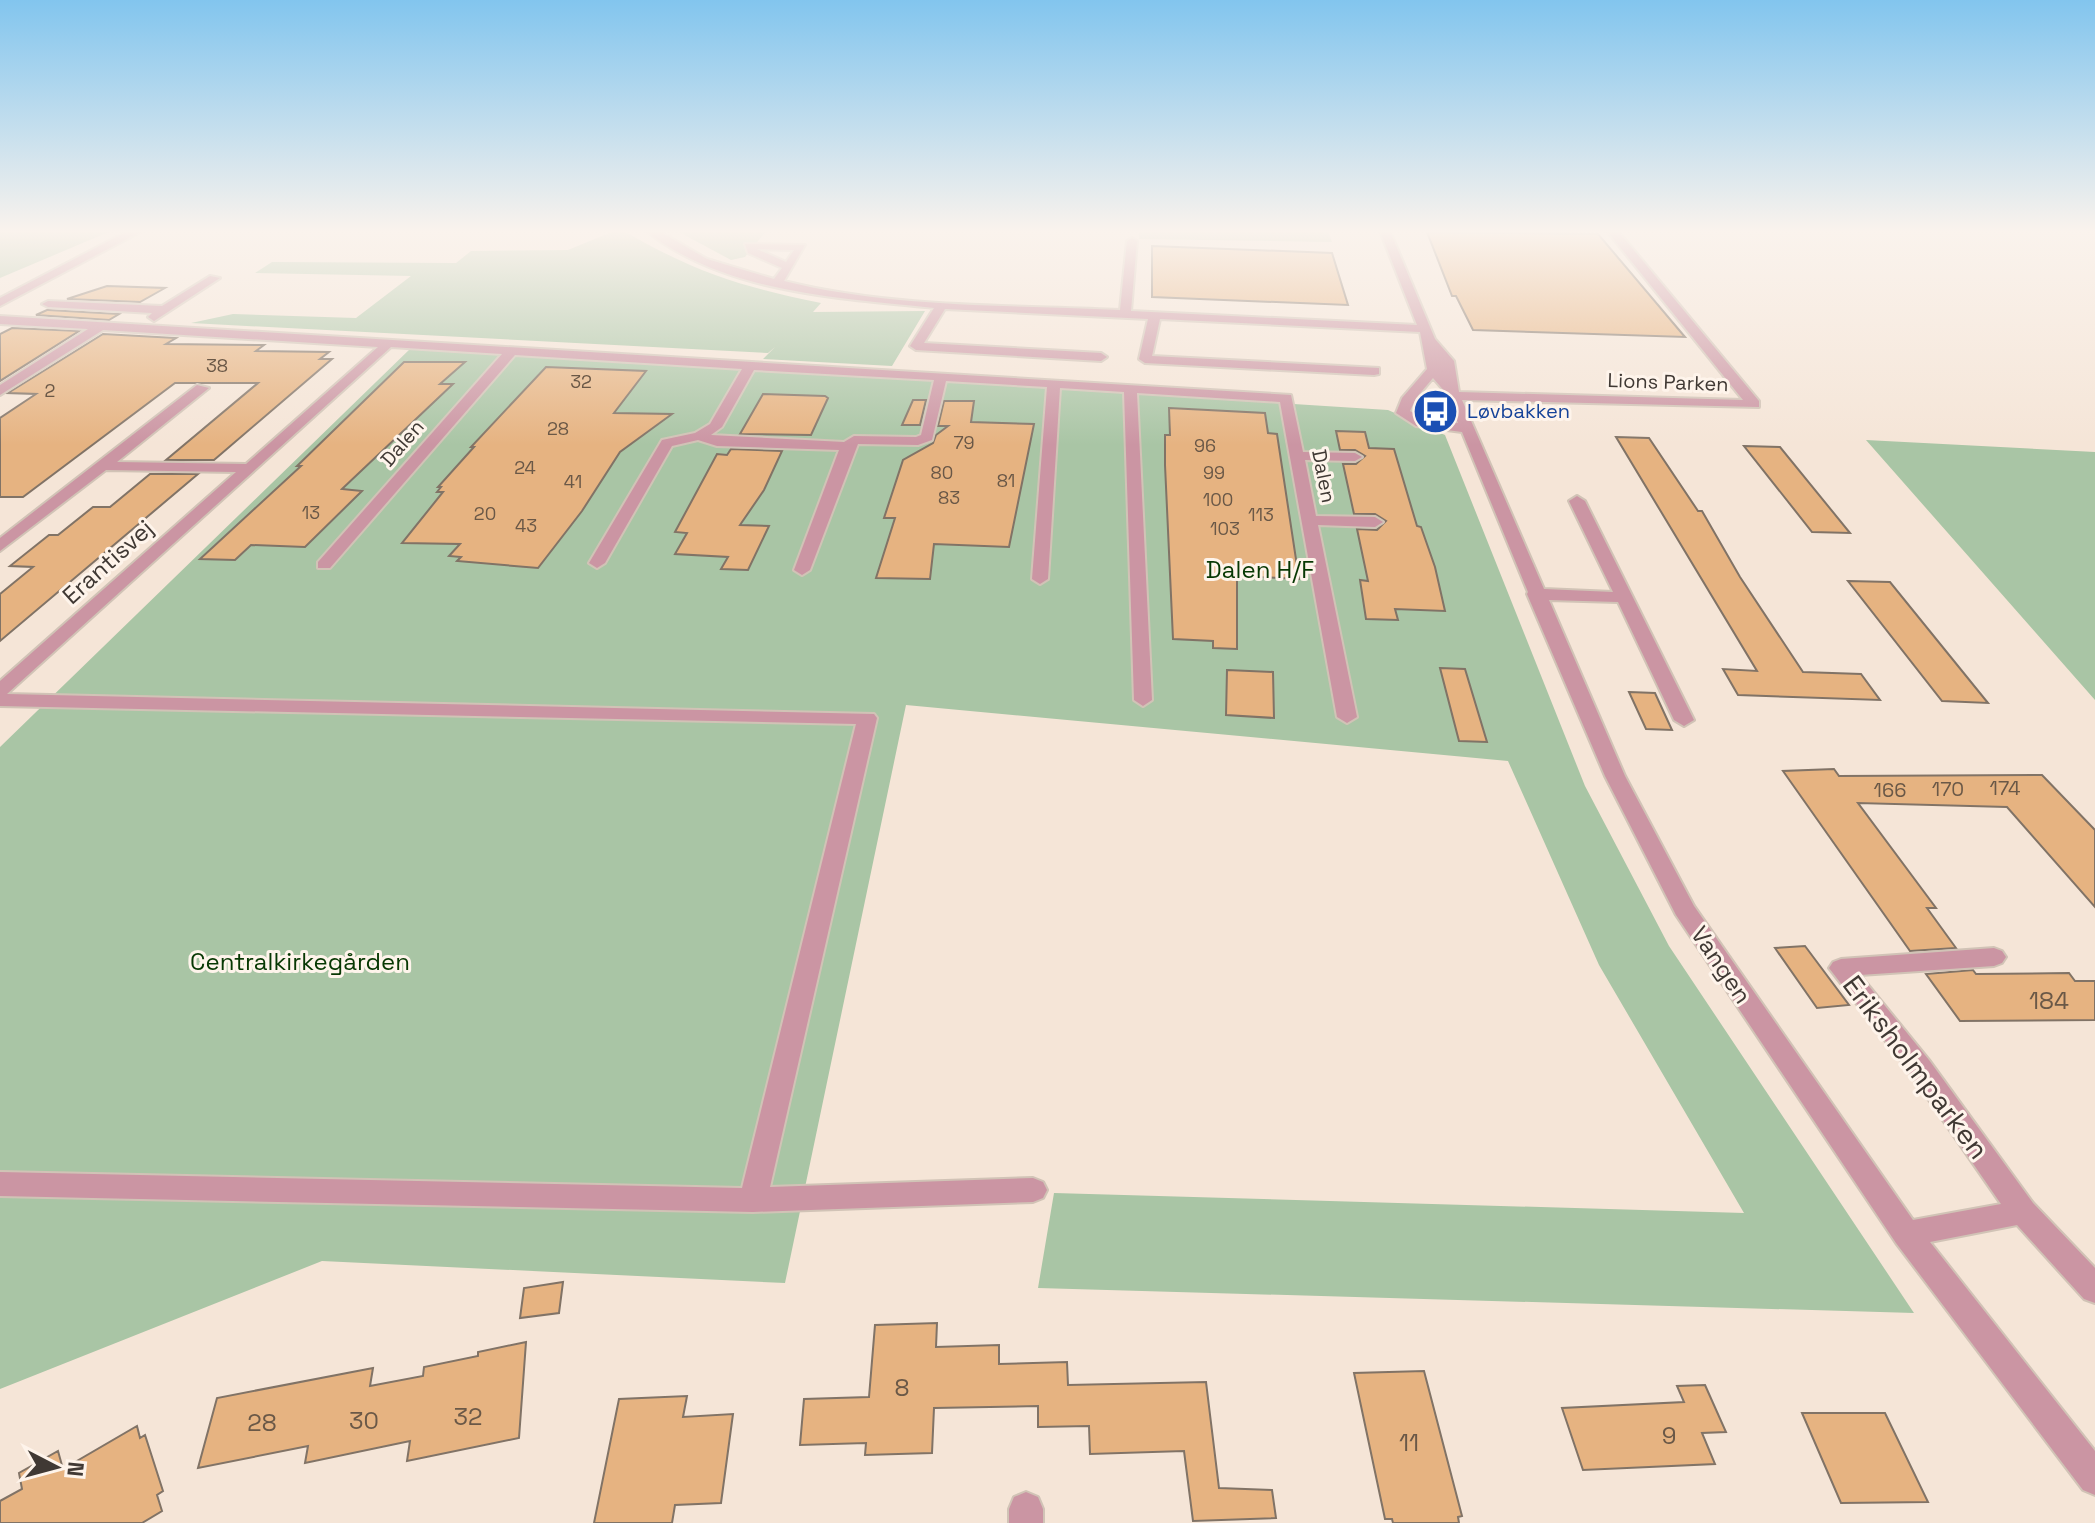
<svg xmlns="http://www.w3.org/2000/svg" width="2095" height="1523" font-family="'Space Grotesk',sans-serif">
<rect width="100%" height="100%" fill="#f5e5d7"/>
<path fill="#a9c5a5" d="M0,231H111L0,278Z
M614,231H624C694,272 742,287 821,303L813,312L925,311L892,366L763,359L775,347L768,353L191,323L233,314L356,318L411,276L255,273L272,262L456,263L471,251L568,250Z
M766,231L745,257L731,260L679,232Z
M1139,231H1328L1332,242L1139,239Z
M411,348L1388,410L1445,435L1585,786L1669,946L1914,1313L1038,1288L1054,1193L1744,1213L1599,965L1508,761L906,705L785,1283L322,1261L0,1389V747Z
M1866,440L2095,452V700Z"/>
<path fill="#e6b381" stroke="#817366" stroke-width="2" d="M1427,232L1598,234L1685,337L1473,330L1456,296H1452Z
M1152,246L1332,253L1348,305L1152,297Z
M107,286L165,288L140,302L67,299Z
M47,310H48L119,314L109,320L36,315Z
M12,328L79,331L0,381V334Z
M103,334L176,338L166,344L264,345L256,351L329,352L320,359H332L214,460H166L258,383H175L23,497H0V418L36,394L8,393Z
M404,362H465L440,384H453L342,489L362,491L305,547L251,545L235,560L200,559L301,466H297Z
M546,367L646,371L614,413L672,414L620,452L582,511L538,568L457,561L461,557L449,556L460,544L402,543L443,492H437L441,487H438L474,447H471Z
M763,394L825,396L828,398L811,435L740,434Z
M913,400H926L920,425H902Z
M944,401H974L971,422L1034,424L1009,547L934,544L930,579L876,578L895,518H884L903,460L933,443L936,435L948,426H938Z
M1169,408L1265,413L1268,433L1277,434L1299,579L1237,576V649L1213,648V641L1173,639L1165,465V435H1170Z
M1336,431L1365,432L1369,448L1394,449L1417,526L1421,527L1435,567L1445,611L1395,609L1398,620L1366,619L1360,580L1368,581L1357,529L1377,530L1386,521L1375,514H1354L1343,464H1356L1365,456L1355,450H1340Z
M1616,437L1649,438L1698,511H1702L1740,577L1803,672L1861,674L1880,700L1738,695L1723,669L1757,671Z
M1744,446L1780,447L1850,533L1812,532Z
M731,449L782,451L764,490L740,525L769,526L748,570L721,569L728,557L675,554L687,533L675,532L717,454L727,455Z
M150,474H198L0,641V594L33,567L10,566L49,535H58L93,507H110Z
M1848,581L1890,582L1988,703L1942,701Z
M1440,668L1465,669L1487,742L1459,741Z
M1227,670L1273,672L1274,718L1226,715Z
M1629,692L1655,693L1672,730L1646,729Z
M1834,769L1839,776L2042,775L2095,830V907L2007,807L1858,803L1936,908H1927L1956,948L1910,951L1783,771Z
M1805,946L1849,1005L1817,1008L1775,948Z
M1973,970L1976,974L2069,973L2075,981H2095V1020L1960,1021L1926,974Z
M563,1282L559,1313L520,1318L524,1288Z
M937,1323L936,1347L999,1345V1364L1067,1362L1068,1385L1206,1382L1219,1488L1272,1490L1276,1518L1193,1521L1184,1451L1090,1454L1089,1426L1038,1427V1406L934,1408L932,1453L865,1455L866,1443L800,1445L804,1399L869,1397L875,1325Z
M526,1342L519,1438L407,1461L410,1441L305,1463L308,1446L198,1468L217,1398L373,1368L370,1386L423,1376L424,1367L478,1356V1352Z
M1424,1371L1462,1516L1458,1517L1459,1523H1393L1392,1519H1385L1354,1373Z
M1705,1385L1726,1432L1702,1433L1715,1464L1583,1470L1562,1408L1684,1402L1677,1386Z
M687,1396L683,1417L733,1414L721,1503L675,1505L672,1523H594L619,1399Z
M1802,1413H1885L1928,1502L1841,1503Z
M137,1426L140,1438L145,1435L163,1491L157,1495L162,1511L142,1523H0V1501L22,1489L19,1473L58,1451L63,1469Z"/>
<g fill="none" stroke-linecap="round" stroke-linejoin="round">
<defs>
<path id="minor" d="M128,231H142L0,306V298Z
M646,231H659L707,259L774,279L782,268L748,253L745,244L805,245L784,281C892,308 1009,305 1120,310L1127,241L1132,238L1137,241L1131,311L1417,325L1380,231H1390L1435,339L1454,361L1459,392L1743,400L1607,231H1618L1759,401V407L1462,400L1544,589L1613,592L1569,501L1577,496L1585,501L1694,720L1684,726L1674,720L1618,602L1549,600L1625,776L1694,906L1913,1220L2001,1204L1911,1074L1829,968L1833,962L1841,959L1994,948L2002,951L2006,957L2002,963L1994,966L1860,975L1929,1060L2033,1203L2095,1268V1303L2084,1299L2017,1225L1930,1242L2095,1451V1495L2083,1490L1896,1243L1676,915L1605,776L1527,594L1528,592L1462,432L1416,426L1396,413L1402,398L1427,369L1420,332L1160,319L1152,356L1379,368V374L1374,375L1145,363L1139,359L1148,319L945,309L924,343L1101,353L1107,357L1101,361L916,350L910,346L934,308C838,298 725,293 646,231ZM757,249L794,250L786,262ZM1433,378L1446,393L1458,423L1424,419L1410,411L1416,398Z
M210,276L220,278L154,321L148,317L152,313L48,307L42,304L48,301L162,306Z
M0,316L1291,395L1303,452L1355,453L1362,457L1355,461L1305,460L1316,516L1375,517L1383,522L1375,527L1318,525L1357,717L1347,723L1337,717L1280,402L1137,393L1152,700L1143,706L1134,700L1124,392L1060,388L1048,579L1040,584L1032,579L1047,387L946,381L932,440L918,445L858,444L810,570L802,575L794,570L839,450L717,446L698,440L672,446L605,563L597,568L589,563L662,440L695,433L710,424L742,369L515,355L330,568H318V562L502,354L391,347L7,694L874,714L877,718L770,1187L1033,1178L1043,1182L1047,1190L1043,1198L1033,1202L753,1212L0,1196V1172L742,1188L856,724L0,706V681L236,472L106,470L0,551V538L197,385L209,388L117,462L246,464L378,347L103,330L0,395V385L88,329L0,324ZM754,370L934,380L921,435L916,437L854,436L844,442L711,435L722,427Z
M1026,1492L1038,1497L1043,1509V1523H1009V1509L1014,1497Z"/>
</defs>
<use href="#minor" stroke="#d1c3b6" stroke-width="4"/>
<use href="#minor" fill="#cb95a3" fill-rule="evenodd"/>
</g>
<linearGradient id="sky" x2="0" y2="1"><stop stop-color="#82c5ee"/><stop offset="0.52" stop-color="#faf3ed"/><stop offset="1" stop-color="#faf3ed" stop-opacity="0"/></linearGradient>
<rect width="2095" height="445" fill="url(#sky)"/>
<defs>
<symbol id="bus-disc" viewBox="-11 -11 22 22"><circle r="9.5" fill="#1a4fb4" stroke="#fef4eb"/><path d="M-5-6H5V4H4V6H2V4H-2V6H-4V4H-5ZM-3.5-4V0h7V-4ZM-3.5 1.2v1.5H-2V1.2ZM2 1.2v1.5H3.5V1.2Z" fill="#fff"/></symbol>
</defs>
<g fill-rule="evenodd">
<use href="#bus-disc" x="1410" y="386" width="51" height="51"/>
</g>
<g text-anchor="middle" stroke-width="6" stroke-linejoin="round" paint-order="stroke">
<g font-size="18" fill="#6a5847">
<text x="217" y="372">38</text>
<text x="581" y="388">32</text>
<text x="50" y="397">2</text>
<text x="558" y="435">28</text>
<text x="964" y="449">79</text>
<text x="1205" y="452">96</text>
<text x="525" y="474">24</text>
<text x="942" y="479">80</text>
<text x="1214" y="479">99</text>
<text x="1006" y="487">81</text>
<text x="573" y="488">41</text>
<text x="949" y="504">83</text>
<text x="1218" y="506">100</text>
<text x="311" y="519">13</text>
<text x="485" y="520">20</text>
<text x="1261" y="521">113</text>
<text x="526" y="532">43</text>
<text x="1225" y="535">103</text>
</g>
<g font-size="20" fill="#403934" stroke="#fef4eb">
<text transform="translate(1668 382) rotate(2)" y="7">Lions Parken</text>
<text transform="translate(402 443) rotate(-49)" y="7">Dalen</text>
<text transform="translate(1324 476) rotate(79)" y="7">Dalen</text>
</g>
<g font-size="20" fill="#164399" stroke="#fef4eb" text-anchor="start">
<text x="1467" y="418">Løvbakken</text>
</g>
<g font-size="20" fill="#6a5847">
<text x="2005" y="795">174</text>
<text x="1948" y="796">170</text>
<text x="1890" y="797">166</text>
</g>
<g font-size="24" fill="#403934" stroke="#fef4eb">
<text transform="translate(108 562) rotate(-42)" y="8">Erantisvej</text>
<text transform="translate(1721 965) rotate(56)" y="8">Vangen</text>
</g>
<g font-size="24" fill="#073803" stroke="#fef4eb">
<text x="1260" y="578">Dalen H/F</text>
<text x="300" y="970">Centralkirkegården</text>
</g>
<g font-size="24" fill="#6a5847">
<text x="2049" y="1009">184</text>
<text x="902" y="1396">8</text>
<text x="468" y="1425">32</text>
<text x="364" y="1429">30</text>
<text x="262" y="1431">28</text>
<text x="1669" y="1444">9</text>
<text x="1409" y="1451">11</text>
</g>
<g font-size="28" fill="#403934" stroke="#fef4eb">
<text transform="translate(1916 1067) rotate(53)" y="10">Eriksholmparken</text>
</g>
</g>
<g transform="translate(56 1467) rotate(96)" stroke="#fef4eb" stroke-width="6" paint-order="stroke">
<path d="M0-6L14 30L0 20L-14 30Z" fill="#403934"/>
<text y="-12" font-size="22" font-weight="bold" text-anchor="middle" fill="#403934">N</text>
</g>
</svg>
